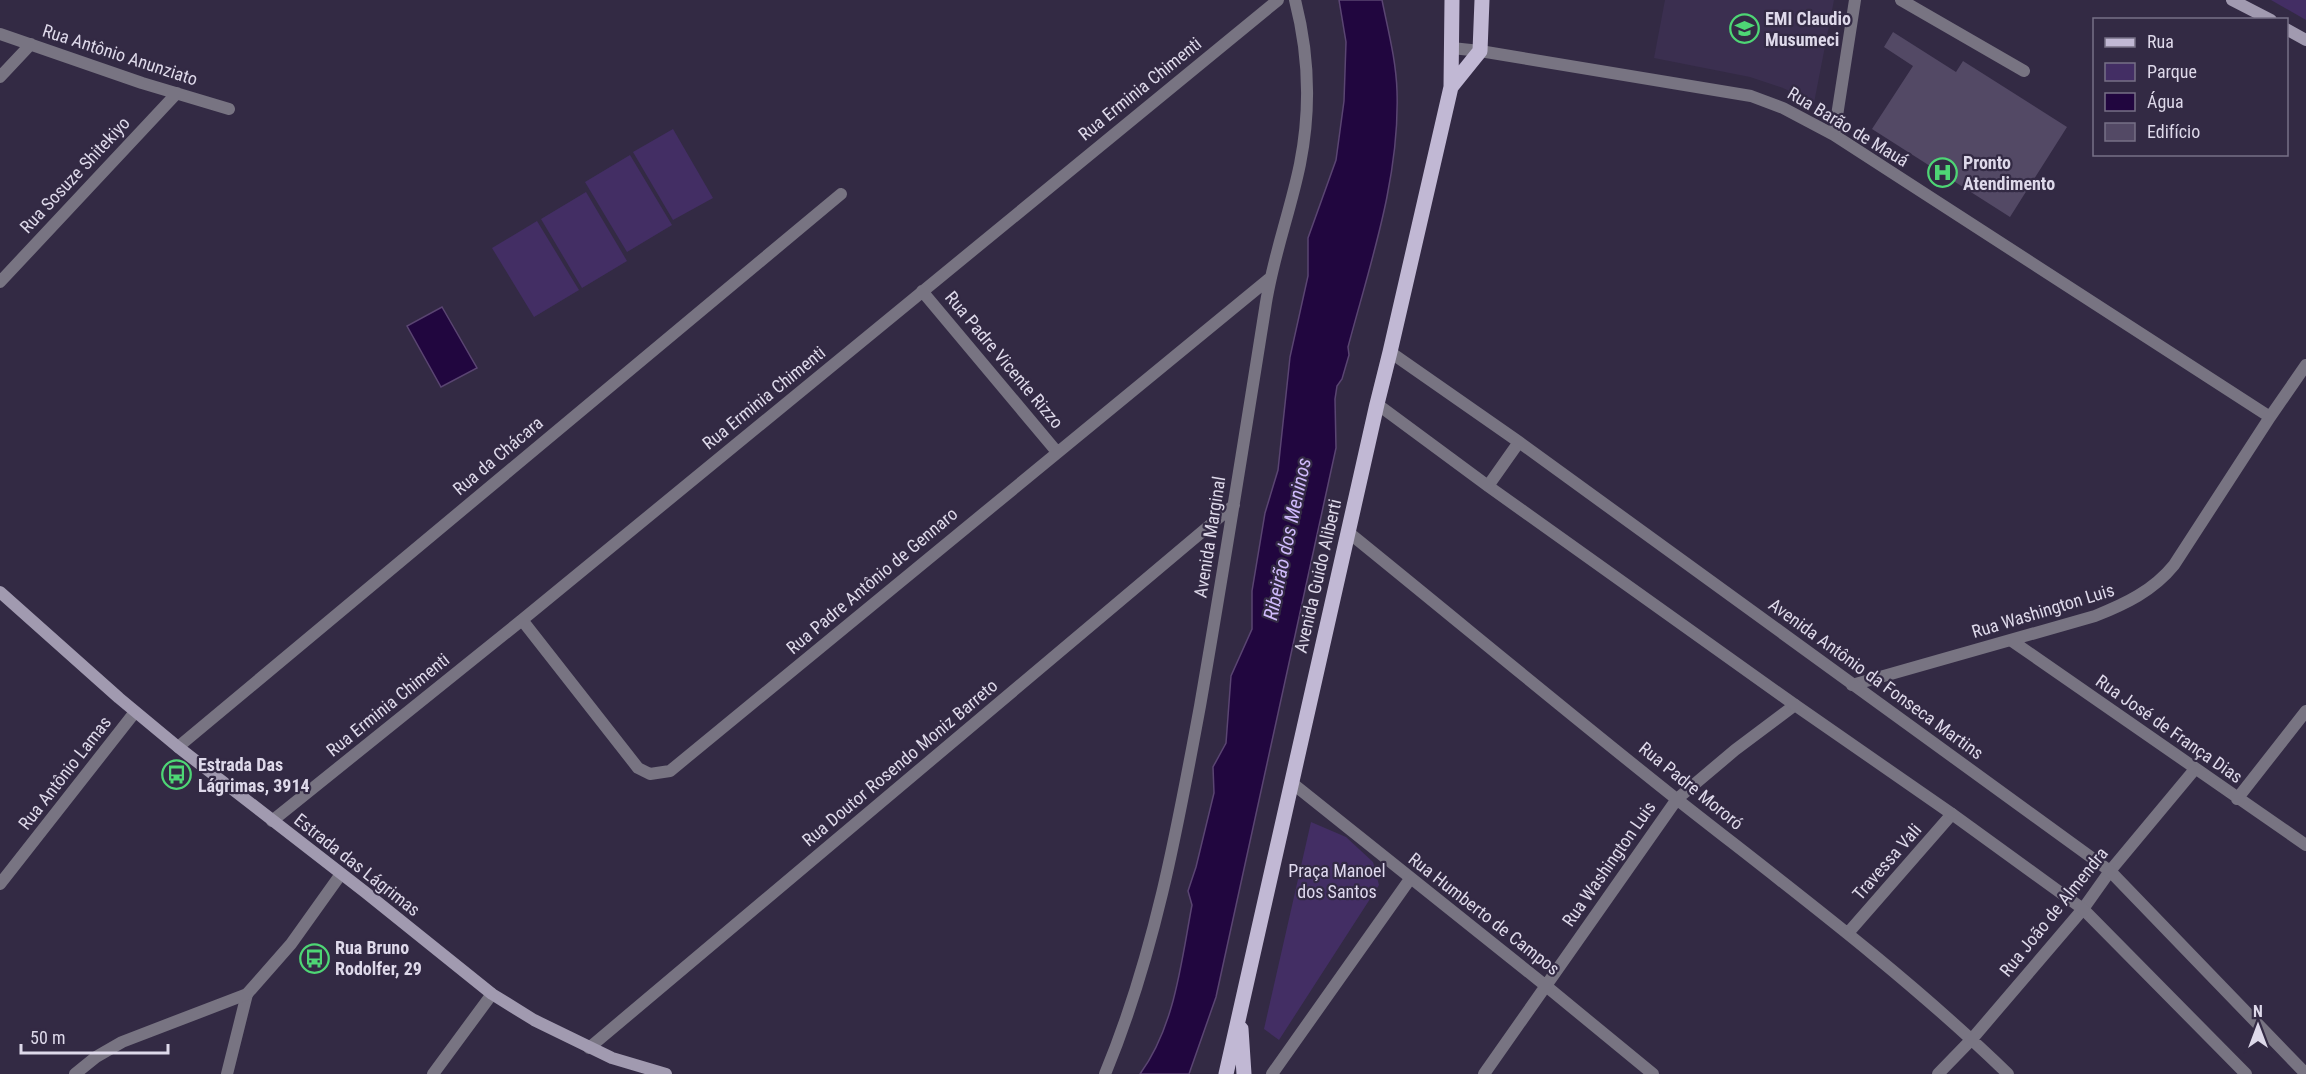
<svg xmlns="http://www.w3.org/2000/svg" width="2306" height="1074" font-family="'Roboto Condensed',sans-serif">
<rect width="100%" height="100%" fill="#332a44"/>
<path fill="#3b2f50" d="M1665,0H1834L1814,103L1783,88L1750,77L1654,58Z"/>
<path fill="#432e64" d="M2271,0H2306V20Z
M673,129L713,198L673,220L633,152Z
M630,155L672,225L627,252L585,182Z
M586,192L627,261L582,288L541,219Z
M537,221L579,290L534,317L492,248Z
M1311,822L1346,837L1373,862L1379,885L1279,1040L1264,1029Z"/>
<path fill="#21063f" stroke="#5a4572" stroke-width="1.5" d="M1339,0H1382C1388,30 1396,60 1397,91C1400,178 1370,264 1348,347L1349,355L1342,379L1337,386L1335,399L1336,448L1216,997L1189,1074H1140C1175,1026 1181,963 1192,905L1188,891L1196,867L1214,793L1213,767L1226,743L1231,676L1252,629V591L1265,513L1278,470L1290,357L1308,276V238L1336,160L1344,101L1346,42Z
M442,307L477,368L441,387L407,326Z"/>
<path fill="#534965" d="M1893,32L1956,72L1963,61L2067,127L2010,217L1872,129L1913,66L1884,47Z"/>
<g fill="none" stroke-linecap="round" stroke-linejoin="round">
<path stroke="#787482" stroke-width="12" d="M1901,0L2024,71
M178,747L841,194"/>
<path stroke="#787482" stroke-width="12" d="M0,34L142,83L229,109
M1452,48L1480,51L1751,96L1783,108L1834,135L2270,417
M0,77L31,44
M1834,135L1855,0
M0,282L177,93
M922,291L1057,452
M1348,532C1458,621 1568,713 1679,801C1791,889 1906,975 2008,1074
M522,620L638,768L650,774L670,771L1269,279
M2012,641L2306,845
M1852,685L2095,616C2125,604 2153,591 2174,565L2270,417L2306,365
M1292,783L1546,986L1653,1074
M2237,799L2306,711
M272,821L522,620L1278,0
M0,884L135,712
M1848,933L1952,814
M589,1048L1234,505
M227,1074L247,994
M433,1074L492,994
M1105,1074C1154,956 1177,831 1200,706C1223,574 1244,441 1265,309C1272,259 1290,213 1300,164C1311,109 1309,54 1295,0
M1272,1074L1410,879
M1484,1074L1677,799L1735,750L1795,705
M1938,1074L1972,1039L2083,909L2110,871L2195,769"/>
<path stroke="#787482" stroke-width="12" d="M1390,352L1519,442L2110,871L2306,1074
M1377,404L1488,486L1795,705L1952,814L2083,909L2246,1074
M1488,486L1519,442
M75,1074L96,1057L122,1042L247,994L291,944L341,874"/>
<path stroke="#a19ab0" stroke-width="12" d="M2232,0L2271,20
M2286,29L2306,40
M0,592L119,698L178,747L365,892L492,994L534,1020L612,1058L666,1074"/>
<path stroke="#c1b8d4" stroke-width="15" d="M1451,87L1480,51L1482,0
M1241,1029L1244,1074
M1226,1074L1377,404L1390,352L1451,87L1452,0"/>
</g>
<defs>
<symbol id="school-ring" viewBox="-11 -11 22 22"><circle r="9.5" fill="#332a44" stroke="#4ed675" stroke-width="1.5"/><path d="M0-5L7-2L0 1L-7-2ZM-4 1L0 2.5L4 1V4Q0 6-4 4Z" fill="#4ed675"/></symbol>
<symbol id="hospital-ring" viewBox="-11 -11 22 22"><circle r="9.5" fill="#332a44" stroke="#4ed675" stroke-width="1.5"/><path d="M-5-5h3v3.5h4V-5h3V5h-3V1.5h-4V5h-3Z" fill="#4ed675"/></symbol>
<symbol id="bus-ring" viewBox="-11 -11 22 22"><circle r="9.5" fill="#332a44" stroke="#4ed675" stroke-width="1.5"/><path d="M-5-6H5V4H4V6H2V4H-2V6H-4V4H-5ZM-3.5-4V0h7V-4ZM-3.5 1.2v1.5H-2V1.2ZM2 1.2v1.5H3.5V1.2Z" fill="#4ed675"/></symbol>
</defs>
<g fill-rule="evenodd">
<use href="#school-ring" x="1728" y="12" width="33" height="33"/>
<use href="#hospital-ring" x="1926" y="156" width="33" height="33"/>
<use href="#bus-ring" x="160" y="758" width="33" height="33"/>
<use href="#bus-ring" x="298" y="942" width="33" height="33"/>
</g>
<g text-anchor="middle" stroke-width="4.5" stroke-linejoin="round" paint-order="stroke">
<g font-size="18" font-weight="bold" fill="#ded9ea" stroke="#332a44" text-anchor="start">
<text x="1765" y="25">EMI Claudio<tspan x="1765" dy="21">Musumeci</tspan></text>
<text x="1963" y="169">Pronto<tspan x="1963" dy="21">Atendimento</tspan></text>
<text x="198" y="771">Estrada Das<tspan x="198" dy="21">Lágrimas, 3914</tspan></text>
<text x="335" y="954">Rua Bruno<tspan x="335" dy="21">Rodolfer, 29</tspan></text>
</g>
<g font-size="18" fill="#ded9ea" stroke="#332a44">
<text transform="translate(120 55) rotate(18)" y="6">Rua Antônio Anunziato</text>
<text transform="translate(1140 89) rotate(-39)" y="6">Rua Erminia Chimenti</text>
<text transform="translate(1848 127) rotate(31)" y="6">Rua Barão de Mauá</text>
<text transform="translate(75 175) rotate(-47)" y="6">Rua Sosuze Shitekiyo</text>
<text transform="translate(1004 360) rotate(50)" y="6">Rua Padre Vicente Rizzo</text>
<text transform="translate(764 398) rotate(-39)" y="6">Rua Erminia Chimenti</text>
<text transform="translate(498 456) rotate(-40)" y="6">Rua da Chácara</text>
<text transform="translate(1210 537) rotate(-81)" y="6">Avenida Marginal</text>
<text transform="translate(1318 576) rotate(-77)" y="6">Avenida Guido Aliberti</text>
<text transform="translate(872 581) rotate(-40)" y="6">Rua Padre Antônio de Gennaro</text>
<text transform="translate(2043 611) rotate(-17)" y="6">Rua Washington Luis</text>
<text transform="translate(1876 679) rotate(36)" y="6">Avenida Antônio da Fonseca Martins</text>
<text transform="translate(388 705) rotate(-39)" y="6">Rua Erminia Chimenti</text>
<text transform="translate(2169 729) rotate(35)" y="6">Rua José de França Dias</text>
<text transform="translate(900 763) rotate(-40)" y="6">Rua Doutor Rosendo Moniz Barreto</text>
<text transform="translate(65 773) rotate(-52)" y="6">Rua Antônio Lamas</text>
<text transform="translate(1691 786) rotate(39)" y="6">Rua Padre Mororó</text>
<text transform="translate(1887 862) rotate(-49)" y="6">Travessa Vali</text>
<text transform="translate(1609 864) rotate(-55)" y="6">Rua Washington Luis</text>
<text transform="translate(357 865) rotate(38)" y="6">Estrada das Lágrimas</text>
<text transform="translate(2054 912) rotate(-51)" y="6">Rua João de Almendra</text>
<text transform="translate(1484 914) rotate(38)" y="6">Rua Humberto de Campos</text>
</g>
<g font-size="18" fill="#dfd9ef" stroke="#332a44">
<text x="1337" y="877">Praça Manoel<tspan x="1337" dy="21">dos Santos</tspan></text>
</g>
<g font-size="20" font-style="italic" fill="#d0bbfc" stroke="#332a44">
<text transform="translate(1287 539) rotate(-78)" y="7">Ribeirão dos Meninos</text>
</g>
</g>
<rect x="2093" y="18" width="195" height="138" fill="#332a44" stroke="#777086" stroke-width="1.5"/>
<rect x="2105" y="38" width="30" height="9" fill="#c1b8d4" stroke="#777086" stroke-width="1.5"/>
<text x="2147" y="48" font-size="18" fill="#ded9ea">Rua</text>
<rect x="2105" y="63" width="30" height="18" fill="#432e64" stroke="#777086" stroke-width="1.5"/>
<text x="2147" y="78" font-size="18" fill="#ded9ea">Parque</text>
<rect x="2105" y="93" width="30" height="18" fill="#21063f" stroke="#777086" stroke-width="1.5"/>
<text x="2147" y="108" font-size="18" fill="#ded9ea">Água</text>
<rect x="2105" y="123" width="30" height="18" fill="#534965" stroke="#777086" stroke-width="1.5"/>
<text x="2147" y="138" font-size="18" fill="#ded9ea">Edifício</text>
<g transform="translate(2258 1026)" stroke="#332a44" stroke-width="4.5" paint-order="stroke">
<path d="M0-4.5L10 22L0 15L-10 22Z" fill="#ded9ea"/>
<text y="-9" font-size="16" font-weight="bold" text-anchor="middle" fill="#ded9ea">N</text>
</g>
<path d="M21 1044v9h147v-9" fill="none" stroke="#ded9ea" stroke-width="3"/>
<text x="30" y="1044" font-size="18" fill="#ded9ea" stroke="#332a44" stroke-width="4.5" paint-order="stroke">50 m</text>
</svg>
